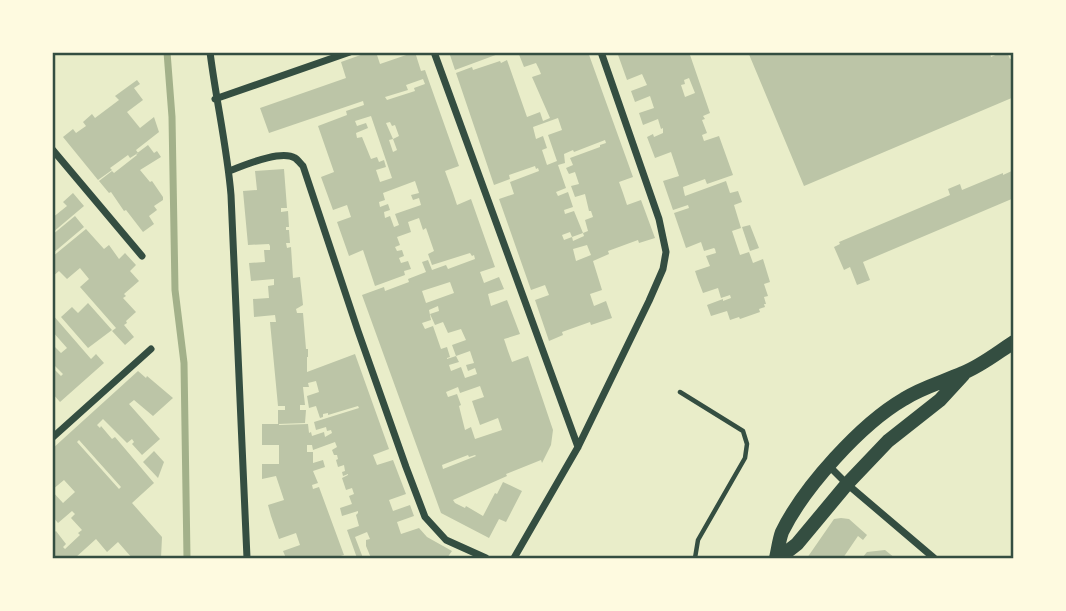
<svg xmlns="http://www.w3.org/2000/svg" width="1066" height="611" font-family="'Fira Sans Condensed',sans-serif">
<rect width="100%" height="100%" fill="#e9edc9"/>
<g fill="none" stroke-linecap="round" stroke-linejoin="round">
<path stroke="#a3b18a" stroke-width="7" d="M167,52L172,117L175,290L184,363L187,558"/>
</g>
<path fill="#bcc5a7" fill-rule="evenodd" d="M369,52H376L380,64L415,52L421,71L425,70L459,166L445,171L453,193L457,205L471,199L495,267L480,272L484,283L499,277L504,289L488,294L491,306L507,300L520,334L504,339L508,351L512,362L528,356L553,430L551,445L542,463L541,460L506,474L507,476L453,500L455,503L465,508L466,506L483,516L495,493L497,494L503,482L522,491L506,522L499,519L489,538L441,513L362,295L384,287L385,291L409,282L408,279L426,272L422,262L428,260L432,270L446,265L448,269L475,259L474,255L472,256L470,253L432,265L428,254L434,251L426,228L423,230L419,218L408,222L411,232L397,237L400,245L395,247L397,251L402,250L404,256L399,258L401,263L408,261L411,269L404,271L405,275L375,286L363,250L349,256L337,222L351,217L347,205L333,210L321,177L334,172L318,126L347,115L346,111L364,105L363,101L269,133L260,108L346,78L341,62ZM423,79L425,84L414,88L415,91L387,100L385,97L408,90L406,85ZM371,116L392,178L380,182L376,170L386,167L384,160L379,162L377,157L371,159L362,137L357,138L356,133L368,128L366,123L357,126L355,121ZM390,122L392,126L395,125L399,136L393,139L397,150L393,152L389,140L393,139L386,123ZM415,181L419,193L411,195L413,200L419,198L421,205L395,214L399,225L394,227L390,216L385,218L384,212L390,210L388,204L380,207L379,202L385,200L383,193ZM450,282L454,293L426,303L422,291ZM438,306L439,311L430,314L435,325L443,322L448,333L461,329L466,340L452,345L456,356L470,351L474,363L466,365L468,371L475,368L477,374L465,378L461,367L451,371L449,365L459,362L456,356L447,359V358L450,357L447,347L441,349L433,326L425,329L422,323L431,320L429,310ZM480,386L484,397L472,401L480,425L498,418L502,430L475,439L471,427L465,430L459,406L461,405L457,394L448,397L446,392L458,387L460,393ZM468,455L469,457L475,455L476,456L443,469L442,465Z
M449,52H501V53L455,70Z
M518,52H588L633,177L619,182L623,193L627,205L641,200L655,238L639,243L638,240L608,251L609,254L593,261L602,290L590,294L594,306L606,301L612,318L591,325L590,322L562,332L563,335L549,341L535,300L549,295L545,285L531,290L499,199L514,194L510,182L539,171L538,168L536,169L535,166L509,175L510,179L494,185L456,73L472,67L473,70L500,61L501,63L507,60L527,117L540,112L543,121L550,118L532,77L541,74L539,69L536,63L524,67ZM558,118L562,130L548,135L557,161L547,165L542,150L547,148L543,136L536,139L533,127ZM605,140L606,143L600,145V147L570,158L573,165L566,168L569,174L575,172L579,184L571,186L575,197L585,194L589,211H591L593,217L585,220L588,231L583,233L584,236L573,241L572,237L564,240L562,235L570,232L572,237L583,233L574,211L565,214L564,210L573,207L568,192L558,196L556,192L566,188L558,165L565,163L564,154L573,150L574,152ZM587,245L591,255L576,261L573,249Z
M617,52H689L710,113L703,116L705,119L702,120L707,133L702,135L704,141L719,136L733,175L707,184L705,179L683,187L684,192L685,196L726,181L730,193L738,191L742,202L734,205L741,228L732,231L740,255L749,252L753,263L763,259L770,282L764,284L768,296L764,297L766,304H764L765,307L759,309L760,312L740,319L739,317L730,320L727,311L711,316L707,305L723,299V301L731,298L730,295L721,298L718,288L703,293L698,280L695,271L710,266L706,256L716,253L715,249L714,248L704,251L701,242L686,248L674,213L689,208L688,205L673,210L663,181L679,176L671,152L655,158L647,137L653,134L654,137L663,133V128L661,129L658,119L643,125L639,113L654,108L650,96L635,102L631,91L647,85L642,74L627,80ZM689,78L695,93L685,97L681,85L685,84L684,80Z
M748,52H990L991,57L1002,52H1007L1010,59L1014,58V97L804,186Z
M137,80L140,84L134,88L143,100L127,112L140,128L154,117L159,132L136,150L138,153L130,158L128,155L110,168L112,170L98,180L63,137L73,129L76,133L86,126L83,122L92,114L95,118L119,100L115,96Z
M148,145L154,153L157,151L161,157L140,170L150,182L152,181L163,197V200L154,206L157,210L149,216L154,224L143,232L126,210L124,211L111,192L109,193L99,181L112,171L114,173L137,155L136,154Z
M284,169L287,208H281V212L288,211L289,227H286V230H289L290,243H286L287,248L291,247L293,278L300,277L303,305L296,309L297,313H303L306,349H308V357H307V372L355,354L389,449L373,455L377,465L393,460L406,494L389,500L393,511L410,505L414,516L397,522L401,534L419,528L427,537L452,551L447,558H371L366,546V540L370,539L367,532L355,537L363,558H357L347,530L359,526L356,515L358,513V511L342,516L340,508L352,504L349,496L354,494L352,488L346,490L342,478L348,475V474L343,476L342,472L345,471L344,465L338,467L336,460L338,459L337,455H334L332,450L337,447L335,442L313,450L312,445H307V452H313V463L323,460L325,467L313,471L318,483L312,485L313,489L319,487L344,555L334,558H286L283,551L300,545L296,533L279,539L271,516L268,505L284,500L276,476L262,479V464H279V445H262V424H279V425L308,424L309,433L311,432L312,436L324,432L325,437L332,433L331,430L327,431L326,427L316,430L314,422L359,408L358,406L328,415V413L323,414V417L320,418L316,406L309,408L307,396L319,392L316,381L308,383L309,387H303L305,405H300V410H306L305,423L278,424V410H285V406H278L270,322H276L275,315L254,317L253,299L269,298L268,286L274,285V279L251,281L249,263L265,262L264,250H270V246L269,244L248,245L243,191L257,190L255,171Z
M1014,170V198L863,262L870,280L857,285L850,267L844,270L834,247L840,244L839,242L950,195L948,189L960,184L962,190L1003,173V175Z
M73,193L84,206L52,233V218L67,206L63,202Z
M75,216L84,227L52,254V235Z
M750,225L759,248L750,251L742,227Z
M86,229L104,249L109,245L119,259L125,253L136,265L130,271L139,281L124,294L126,296L123,298L136,312L126,321L127,323L124,325L134,337L125,345L112,331L116,328L80,287L89,279L80,268L67,279L59,271L52,277V257Z
M88,303L112,330L88,348L61,317L72,307L78,313Z
M52,314L91,359L96,354L104,363L60,402L52,393V367L61,376L63,374L52,363V344L61,353L67,348L52,331Z
M138,371L146,378L147,376L173,398L153,416L134,400L129,404L160,439L142,455L132,444L134,442L132,439L127,443L103,419L97,425L100,428L101,426L112,439L115,437L154,483L132,503L162,537L161,558H132L118,542L107,552L96,539L75,558H52V534L56,531L66,544L63,547L65,549L80,535L78,533L82,530L71,518L75,514L72,511L58,523L52,516V491L63,503L75,492L64,480L52,490V449ZM79,440L121,487L119,489L77,442Z
M154,451L164,462L158,478L143,462Z
M841,518L849,519L867,535L863,540L858,536L843,558H807L834,519Z
M885,550L895,558H862L867,552Z"/>
<g fill="none" stroke-linecap="round" stroke-linejoin="round">
<path stroke="#344e41" stroke-width="4.5" d="M680,392L743,431L747,444L745,458L698,540L695,558"/>
<path stroke="#344e41" stroke-width="7" d="M210,52C216,100 227,147 231,195L247,558
M434,52L578,447
M215,99L350,52
M52,149L142,256
M229,171C243,166 281,149 295,158C297,159 301,164 303,166L358,331L406,467L425,517L446,540L486,558
M52,438L151,349
M829,466L847,484L934,558
M514,558L578,447L649,301L663,269L666,252L659,219L601,52"/>
<path stroke="#344e41" stroke-width="14" d="M776,558C778,550 779,540 782,532C804,487 861,424 904,399C923,387 943,382 963,373C981,366 997,353 1014,342
M779,558L797,544L847,484L888,441L940,400L963,375"/>
</g>
<rect width="1066" height="611" fill="none" stroke="#fefae0" stroke-width="108"/>
<rect x="54" y="54" width="958" height="503" fill="none" stroke="#344e41" stroke-width="2.5"/>
</svg>
